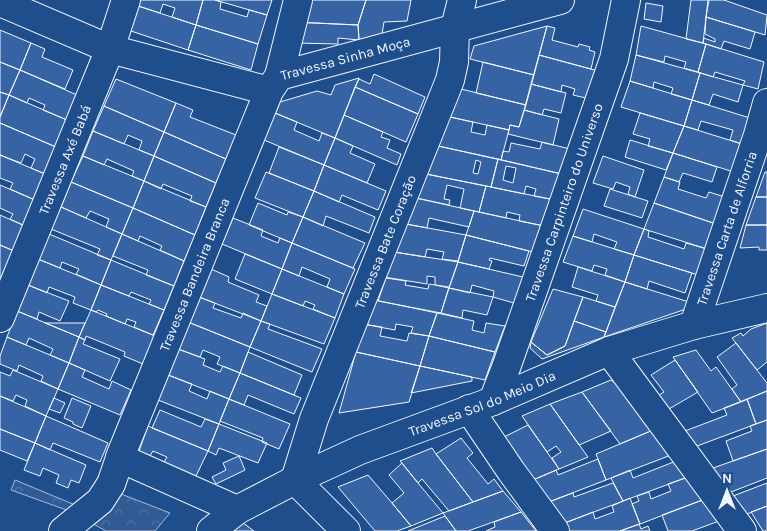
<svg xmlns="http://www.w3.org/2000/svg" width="767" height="531" font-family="Karla,sans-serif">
<defs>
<pattern id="park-crowns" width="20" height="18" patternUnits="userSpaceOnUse" patternTransform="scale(1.25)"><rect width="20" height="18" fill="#305b95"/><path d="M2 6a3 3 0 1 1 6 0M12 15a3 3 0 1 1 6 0" fill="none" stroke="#4e73a5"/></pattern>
</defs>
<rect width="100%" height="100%" fill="#1f4e8c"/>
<path fill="url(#park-crowns)" stroke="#a8bbd7" d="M15,480L92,512L103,487L170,513L155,531H106L72,512L11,490Z"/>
<path fill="#3563a3" stroke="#f2f6ff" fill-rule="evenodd" d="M137,0H203L196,25L172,17L175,8L163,4L160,13L135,5Z
M203,0H215L221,2L220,9L247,17L249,10L267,15L258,44L196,25Z
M215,0H272L267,15Z
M298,0H366L358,25L293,22Z
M366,0H411L407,21L384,22L382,34L359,40L358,25Z
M691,0H708L703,43L686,39Z
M709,0H724L767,15L765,35L706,17Z
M646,3L663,6L661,22L644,19Z
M135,5L196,25L188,50L128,30Z
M706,17L755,32L750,49L724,41L721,49L703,43L704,38L715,42V39L705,34Z
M293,22L358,25L359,40L338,38V44L296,43Z
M196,25L258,44L251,70L188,50Z
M547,26L555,28L552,40L578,47L579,44L590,47L589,50L595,52L591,69L539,55Z
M547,26L534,75L470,59L474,46Z
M641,26L706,44L698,72L684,68L686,62L665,56L664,62L636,55Z
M0,30L31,43L20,70L0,62Z
M31,43L45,49L42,57L73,70L65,89L20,70Z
M706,44L764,62L758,89L743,85L745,81L715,72L713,77L698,72Z
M539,55L598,71L590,99L573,95L575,89L562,85L561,92L531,84Z
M636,55L700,73L692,100L671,94L673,88L654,82L653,88L630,81Z
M0,62L20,70L9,95L0,92Z
M483,62L534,75L526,105L476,93Z
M20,70L77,95L67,120L43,110L45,105L29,98L27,103L9,95Z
M700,73L743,85L738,102L713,94L709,105L692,100Z
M374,74L425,97L418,114L355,87L359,79L370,84Z
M359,78L335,138L275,113L280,102L317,91L331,95L335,85Z
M116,79L176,103L164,132L104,106Z
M630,81L692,100L684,126L621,107Z
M531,84L566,93L561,113L544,109L542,115L524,110Z
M355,87L418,114L406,142L344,115Z
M461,89L526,105L519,127L510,125L509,130L450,117Z
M0,92L9,95L0,117Z
M9,95L67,120L56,147L0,123V117Z
M692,100L750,118L742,144L730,140L733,130L701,121L698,130L684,126Z
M176,103L193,110L190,117L236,135L226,159L164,132Z
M104,106L164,132L154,156L139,150L142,141L128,135L124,144L93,131Z
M524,110L559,119L553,145L508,134L510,125L519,127Z
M275,113L297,122L294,130L319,141L322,133L335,138L324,165L264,140Z
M640,113L684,126L673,153L648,146L650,139L633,134Z
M344,115L383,132L381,137L390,140L387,148L401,154L397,165L335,138Z
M450,117L473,122L471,132L485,135L487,125L509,130L501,160L438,146Z
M0,123L56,147L45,174L31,168L35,159L25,154L21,163L0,155Z
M684,126L742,144L734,172L673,153Z
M93,131L154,156L144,181L132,176L134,171L107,159L104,165L83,156Z
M164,132L226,159L216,183L154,156Z
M335,138L353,146L350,153L375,164L367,183L324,165Z
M630,140L673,153L666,170L625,157Z
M542,142L574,150L566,175L501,160L503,151L509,152L511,143L540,149Z
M438,146L498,159L491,187L426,174ZM476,160L481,162L478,174L473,173Z
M279,147L324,165L314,191L269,173Z
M673,153L717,167L712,182L683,173L679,182L664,177Z
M0,155L45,174L35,200L10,189L13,183L0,178Z
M83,156L144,181L133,208L71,182Z
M154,156L216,183L206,207L190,201L192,196L163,184L161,189L144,181Z
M603,156L644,170L635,197L628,194L630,187L616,182L613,189L593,183Z
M498,159L566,175L555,200L534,196L536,189L526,186L524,194L491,187ZM506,166L516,168L513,183L503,180Z
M324,165L386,191L378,210L342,195L339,202L314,191Z
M266,172L314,191L303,217L255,198Z
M765,172H767V197H756Z
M426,174L486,186L479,212L460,208L464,189L447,185L444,199L450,200L449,205L416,198Z
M664,177L680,182L678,189L706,198L709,192L725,197L716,224L654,203Z
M144,181L206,207L195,235L133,208Z
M71,182L133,208L122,234L106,227L109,219L90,211L86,218L61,207Z
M0,185L35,200L25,226L10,219L13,214L0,208Z
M486,186L555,200L544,226L519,221L520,215L507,212L506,218L479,212Z
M610,189L648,201L642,218L604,206Z
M314,191L375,217L369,233L326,216L323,226L303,217Z
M756,197H767V225H746Z
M416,198L474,211L469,227L429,218L427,228L406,224Z
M258,203L287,215L288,212L303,217L292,243L249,225Z
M654,203L716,224L707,249L644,229Z
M61,207L122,234L111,260L97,255L100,249L51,229Z
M133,208L195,235L184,261L160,250L162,246L140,236L138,241L122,234Z
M583,209L644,229L634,255L614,249L617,242L594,234L592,242L573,236Z
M474,211L544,226L533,252L466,235Z
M0,215L25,226L14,251L0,245Z
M303,217L365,243L353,268L292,243Z
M233,218L263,230L261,236L278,243L280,238L292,243L282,269L222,244Z
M406,224L466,235L458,261L442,259L444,252L427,249L425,257L394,252Z
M746,225H767V250H759V247L740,248Z
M644,229L649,231L648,237L684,249L686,243L707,249L698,275L634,255Z
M49,234L111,260L101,285L76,274L79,269L62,262L60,268L38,259Z
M122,234L184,261L174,286L146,275L148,270L113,256Z
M466,235L529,251L524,266L490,258L489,260L492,261L489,269L458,262Z
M573,236L634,255L625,282L605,275L607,269L594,265L592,271L563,262Z
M292,243L355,269L344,294L327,287L330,279L302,267L299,276L282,269Z
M0,245L14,251L3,279L0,278Z
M394,252L458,262L449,288L435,285V277L427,276V284L384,277Z
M245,254L282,269L272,294L235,279Z
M634,255L692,273L685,293L649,281L647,289L625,282Z
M38,259L101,285L91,310L73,303L75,297L49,287L47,293L28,285Z
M111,260L174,286L164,310L149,304L151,300L131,292L129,296L101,285Z
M458,262L523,277L514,303L493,297L494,291L472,285L470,293L449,288Z
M578,267L625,282L615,307L596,301L598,295L572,287Z
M211,269L229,277L228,282L259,295L256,302L267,306L261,321L199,297Z
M282,269L344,294L335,318L313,309L315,305L305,301L303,306L272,294Z
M386,278L406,281L405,285L428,289L429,284L449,287L441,313L378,301Z
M625,282L689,302L686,309L604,337Z
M28,285L69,301L60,321L39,312L37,319L17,311Z
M101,285L164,310L153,335L134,327L136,322L127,319L125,324L106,316L107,314L98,310L96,312L91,310Z
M449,288L493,297L487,315L463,310L462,318L441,313Z
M553,289L583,297L565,346L547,355L531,342Z
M272,294L335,318L324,344L261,321Z
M199,297L215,303L213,308L241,318L243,313L261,321L250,347L188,322Z
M583,297L615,307L606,332L574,321Z
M370,299L437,313L429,336L411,333L413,327L396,324L395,330L363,324Z
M91,310L155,336L143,364L124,356L125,352L86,336L85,340L79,337Z
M17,311L79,337L69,363L50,355L53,349L29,338L26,345L7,337Z
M437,313L474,321L472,330L484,333L486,323L505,326L495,352L429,336Z
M261,321L270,324L268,329L322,349L312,372L250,347Z
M574,321L606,332L604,337L542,359L530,348L531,342L547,355L565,346Z
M188,322L250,347L240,373L217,364L220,357L203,350L200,357L178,349Z
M45,323H85L79,337Z
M767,323V362L757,370L732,338L741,333L743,336L751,329Z
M363,324L382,327L380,336L407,341L409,333L429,336L420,366L356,352Z
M429,336L495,352L485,380L420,366Z
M7,337L69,363L58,389L41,381L43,376L19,365L17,371L0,364V356Z
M79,337L85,340L83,344L120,359L110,381L69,363Z
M736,343L767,383V391L741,402L732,389L737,385L717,357Z
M178,349L205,359L203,365L220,372L223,366L240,373L229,399L168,375Z
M696,350L711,371L716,367L741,402L712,413L673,357Z
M248,352L302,375L294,395L240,373Z
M356,352L420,366L409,402L339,413Z
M675,360L698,392L669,409L659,395L664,392L651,375Z
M69,363L85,370L82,377L109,389L112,381L131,390L120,415L58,389Z
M420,366L472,377V381L411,393Z
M13,370L58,389L46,416L25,406L27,400L16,395L13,401L0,396V372L10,376Z
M240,373L301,398L294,414L248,395L244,405L229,399Z
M168,375L192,384L189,391L207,399L210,391L229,399L219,424L158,400Z
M611,380L621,387L653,430L620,444L582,392Z
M767,391V420L756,424L747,399Z
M582,392L611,431L579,445L550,404Z
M0,396L46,416L35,443L0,429Z
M54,398L65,403L60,413L49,409Z
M72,398L91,406L82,428L73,424V422L64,418Z
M229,399L290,424L279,449L262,442L263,438L220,421Z
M747,399L756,424L697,446L685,431L727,415L724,408Z
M550,404L588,457L559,469L552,458L561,452L556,446L547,452L522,416Z
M160,410L201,427L205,419L219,424L208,451L152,428Z
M46,416L108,443L100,462L53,443L50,450L35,443Z
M767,420V449L733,461L726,441L752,431L750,426Z
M219,424L267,443L258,463L219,448L216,455L208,451Z
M528,425L559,469L533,480L500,439Z
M148,426L208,451L196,476L164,462L167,457L153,451L150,456L139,451Z
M0,429L35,443L27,461L0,450Z
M653,430L671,455L606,480L596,454Z
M461,438L473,453L467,458L488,484L494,479L503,491L473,502L436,454Z
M35,443L86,465L79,483L71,480L68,488L56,483L59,475L43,468L40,476L24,470Z
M432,448L436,454L473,502L449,511L422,479L418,483L400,461Z
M767,449V478L731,492L713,468Z
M239,456L245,470L216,484L212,477L226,470L223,463Z
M598,459L606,480L546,503L533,480L556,470L558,475Z
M676,461L688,477L623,501L611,478L630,470L633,478Z
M402,463L418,483L443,513L411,526L392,503L404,493L389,475Z
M368,475L392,503L411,526L397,531H375L338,487Z
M688,477L705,499L640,524L632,504L639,501L637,496L649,492L651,499L671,491L668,484Z
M613,483L623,501L562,524L546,503L573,493L574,497Z
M767,483V506L747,514L733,496Z
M503,491L521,512L468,531H456L443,513Z
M630,498L640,524L620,531H568L562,524L593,512L595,519L614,512L612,506Z
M705,499L719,521L692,531H668L662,515Z
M767,506V531H763L751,512Z
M521,512L536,531H486L495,527L494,522Z
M445,516L456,531H408Z
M239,520L254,531H229Z
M639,524L641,529L648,526L650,531H620Z"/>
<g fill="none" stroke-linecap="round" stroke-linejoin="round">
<defs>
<g id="minor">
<path d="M0,2L110,49L269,91"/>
<path d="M279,76L298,0"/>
<path id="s1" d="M0,318L110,49L126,0"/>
<path id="s2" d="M694,325L758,135L767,103"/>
<path d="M609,351L742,531"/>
<path id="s3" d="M493,401L507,365L614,59L626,0"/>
<path d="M469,409L511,471L555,531"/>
<path id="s4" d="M295,480L314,419L450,80L454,62L455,28L462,0"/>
<path d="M295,480L346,531"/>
<path id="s5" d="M237,510L120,458V457L269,91L279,76L560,0"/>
<path d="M63,531L100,501L111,484L120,458"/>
<path id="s6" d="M211,531L237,510L295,480L360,450L493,401L609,351L694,325L767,308"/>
</g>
</defs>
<use href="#minor" stroke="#f2f6ff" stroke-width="30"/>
<use href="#minor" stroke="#1f4e8c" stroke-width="28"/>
</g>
<g text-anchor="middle" stroke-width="4" stroke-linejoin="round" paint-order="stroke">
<g font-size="14" fill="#f2f6ff" stroke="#1f4e8c">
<text dy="5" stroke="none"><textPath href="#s5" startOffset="611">Travessa Sinha Moça</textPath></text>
<text dy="5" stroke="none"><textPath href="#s1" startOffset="171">Travessa Axé Babá</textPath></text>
<text dy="5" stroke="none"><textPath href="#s3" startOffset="211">Travessa Carpinteiro do Universo</textPath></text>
<text dy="5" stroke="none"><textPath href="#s2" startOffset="102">Travessa Carta de Alforria</textPath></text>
<text dy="5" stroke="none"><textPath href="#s4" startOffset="255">Travessa Bate Coração</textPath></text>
<text dy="5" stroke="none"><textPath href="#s5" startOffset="326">Travessa Bandeira Branca</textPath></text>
<text dy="5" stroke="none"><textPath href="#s6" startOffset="301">Travessa Sol do Meio Dia</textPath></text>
</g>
</g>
<g transform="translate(727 491)" stroke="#1f4e8c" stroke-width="4" paint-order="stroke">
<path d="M0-4L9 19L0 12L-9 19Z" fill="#f2f6ff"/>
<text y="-8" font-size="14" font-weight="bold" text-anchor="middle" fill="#f2f6ff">N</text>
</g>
</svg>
